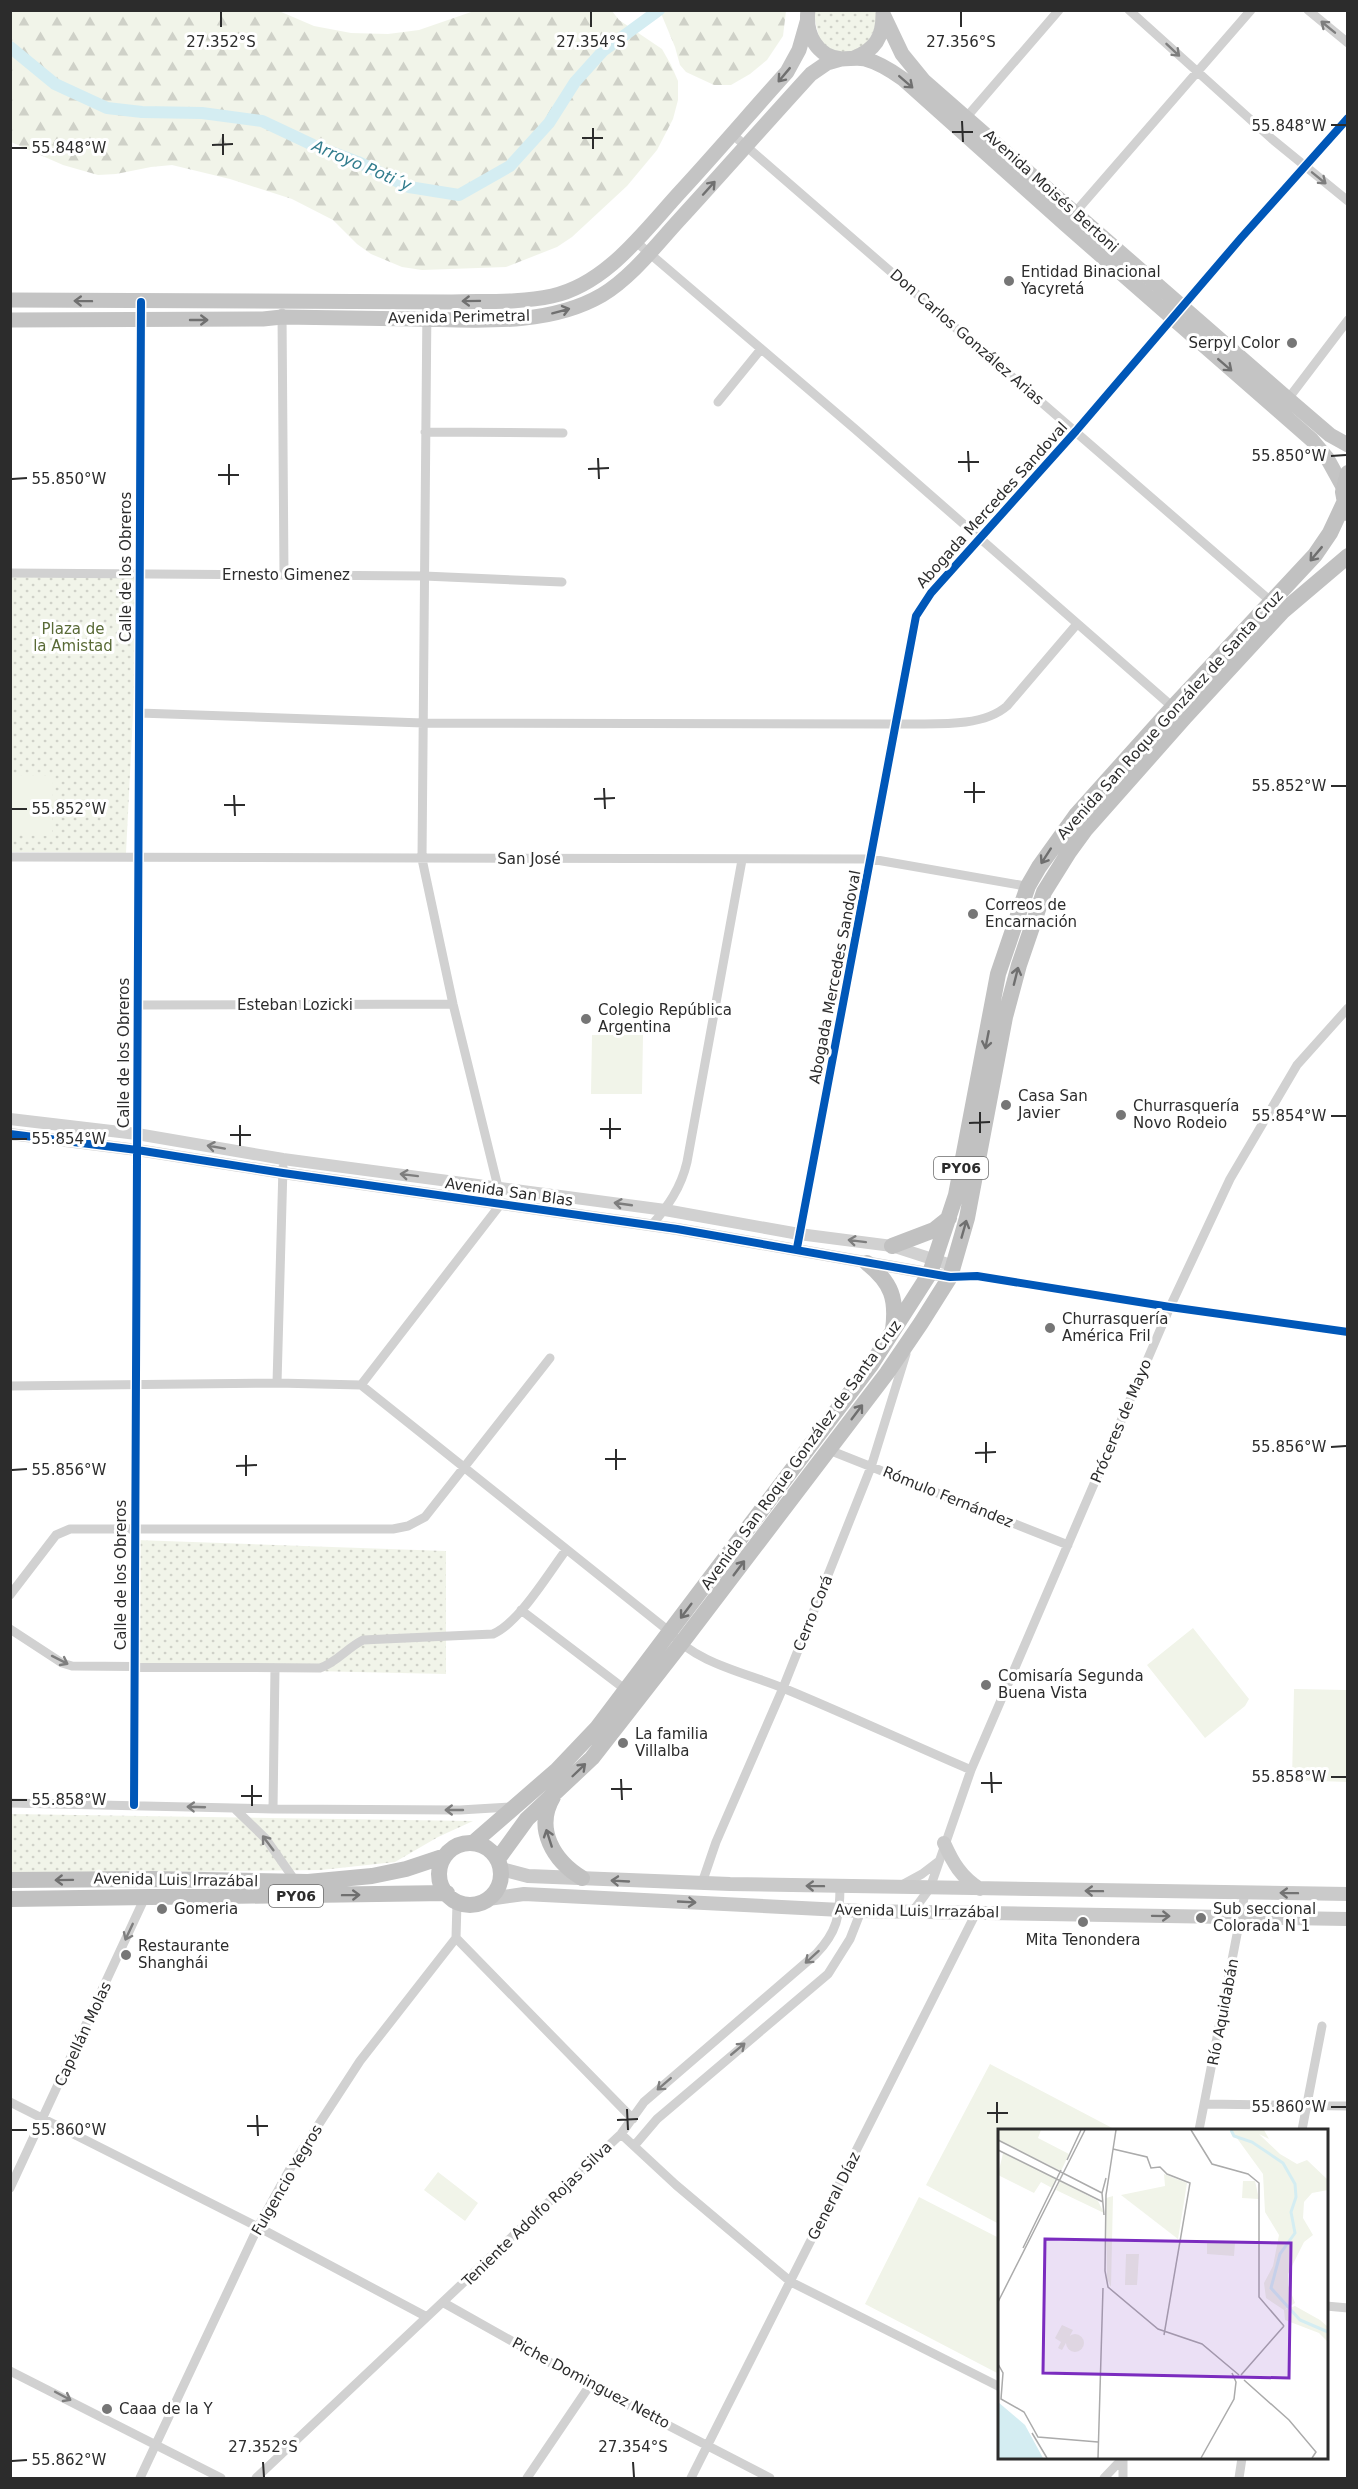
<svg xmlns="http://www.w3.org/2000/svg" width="1358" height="2489" font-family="'DejaVu Sans',sans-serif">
<defs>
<pattern id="forest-firs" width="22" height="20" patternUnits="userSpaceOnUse" patternTransform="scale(1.5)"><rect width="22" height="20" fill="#f1f4e9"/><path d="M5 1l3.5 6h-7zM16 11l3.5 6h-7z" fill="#cfd1c8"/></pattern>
<pattern id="park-dots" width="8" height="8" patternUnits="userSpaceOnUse" patternTransform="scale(1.5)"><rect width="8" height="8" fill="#f1f4e9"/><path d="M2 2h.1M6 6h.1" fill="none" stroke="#cfd1c8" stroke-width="1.8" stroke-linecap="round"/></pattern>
</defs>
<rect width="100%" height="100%" fill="#fff"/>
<path fill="url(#forest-firs)" d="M10,11H279L314,26L351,33L388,34L419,30L474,11H612L619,20L662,49L671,65L678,81V100L673,119L657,150L627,186L572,237L557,247L506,267L422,270L402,267L371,254L357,244L333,220L292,199L230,179L172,165L151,167L116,174L98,175L63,165L11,142Z
M660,11H786L783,36L767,60L750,74L731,85H714L686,72L680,65L675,47Z"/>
<path fill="url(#park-dots)" d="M876,10C880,31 861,61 837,52C831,50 825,45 820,42L813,11Z
M11,573L140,575L126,853L11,852Z
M136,1540L446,1551V1674L138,1667Z
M11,1814L473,1821L438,1837L395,1862L321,1870L11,1874Z"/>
<path fill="#f1f4e9" d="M11,775L53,776L52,836L11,835Z
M592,1035H643L642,1094H591Z
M1193,1628L1249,1699L1245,1706L1205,1738L1147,1665Z
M1294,1689L1347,1690V1782L1292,1780Z
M990,2064L1116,2130H1000L999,2224L926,2185Z
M438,2172L478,2203L465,2221L424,2190Z
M919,2197L999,2238V2374L865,2304Z"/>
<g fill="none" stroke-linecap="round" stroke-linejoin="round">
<path stroke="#d4edf2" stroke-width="12" d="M10,47L55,84L107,108L142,112L202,113L262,121L313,145L358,162L409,187L459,195L510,166L549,123L575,82L603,51L659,10"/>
<path stroke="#d1d1d1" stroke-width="9" d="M1129,10L1272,139L1348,201
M1308,10L1348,43
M964,120L1059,10
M732,134L1274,604
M1072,216L1251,10
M635,241L855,429L1175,709
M427,302L422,859L453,1004L498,1187
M282,313L284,575
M1288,399L1348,320
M718,402L761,349
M425,432L563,433
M10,573L424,576L562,582
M139,713L423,723L895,724C929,723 981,729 1007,706L1077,624
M10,857L871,859L1031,887
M138,1005L453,1004
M651,1226C668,1206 681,1188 687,1162L742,860
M797,1248L916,616L931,593L1076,431L1241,238L1348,118
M950,1277L977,1276L1170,1307L1348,1332
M277,1383L283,1167
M361,1385L500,1205
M10,1386L277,1383L361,1385L670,1632C695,1663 747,1673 783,1688C846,1714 908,1743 971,1770
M829,1450L1068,1545
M10,1595L56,1535L70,1529H393L408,1526L425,1517L550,1358
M521,1610L626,1690
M10,1629L62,1663L72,1666L320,1668C337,1662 347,1648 363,1640L493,1634C519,1623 548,1574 566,1550
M10,1803L273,1809L460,1810L512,1807
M134,1805L141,302
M235,1809L266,1839L296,1882
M273,1809L275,1668
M702,1883L716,1842L783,1688L871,1467L906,1354
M900,1886L922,1874L939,1861
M913,1911L930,1888L971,1770L1170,1307L1230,1179L1297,1065L1348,1008
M456,1938L633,2119
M10,2102L258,2227L427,2317
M1205,2104L1348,2106
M1199,2130L1245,1893
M1302,2130L1322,2026
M621,2134L676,2185L791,2282L1000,2387
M634,2146L657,2119L828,1974L850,1939L861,1911
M10,2188L146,1895
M444,2303L590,2385L770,2478
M1326,2306L1348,2308
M10,2371L221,2478
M1123,2458V2478
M140,2478L258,2227L291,2167L360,2061L456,1938L457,1902
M256,2478L621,2134L644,2102L816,1954C837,1932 840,1916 840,1886
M527,2478L590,2385
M691,2478L976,1913
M1104,2478L1123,2458
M1239,2478L1242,2458"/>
<path stroke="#d1d1d1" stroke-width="12" d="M10,1119L137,1134L283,1159L665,1210L799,1234L892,1246L954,1266
M10,1134L137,1150L283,1173L677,1229L950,1277"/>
<path stroke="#cacaca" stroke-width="14" d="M944,1843C953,1863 961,1877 980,1889
M501,1869L528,1876L730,1884L1348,1894
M488,1899L524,1894L861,1911L1348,1919"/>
<path stroke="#c4c4c4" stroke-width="15" d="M808,10C805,33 816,57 842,59C850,59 857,57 865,59C880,63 892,71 903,79L1066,225L1312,440L1327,458L1343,487
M883,14L902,54L924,81L1288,399L1330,435L1348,445
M854,58C875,50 883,37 883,15
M10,300L452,302C485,301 520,303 552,296C607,284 645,230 681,191C717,152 751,112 787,72L799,50L807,22
M10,320L263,319L282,317C326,318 370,318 414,319C475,320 547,327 602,295C632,277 656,245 680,219C724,171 767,122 811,74L827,63L841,59"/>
<path stroke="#c1c1c1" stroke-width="16" d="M1347,513L1343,492L1348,473
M892,1246L934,1230L949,1218
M867,1263C892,1283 897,1299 893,1330
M553,1797C534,1829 554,1861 582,1878
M473,1843L557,1770L597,1728L871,1365L930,1273L956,1195L998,974L1028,886L1039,867L1077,814L1173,707L1315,555L1330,533L1344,503
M439 1874a31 31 0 1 1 62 0a31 31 0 1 1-62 0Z
M498,1859L527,1819L592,1758L680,1645L887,1373L921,1323L950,1277L967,1218L1005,1017L1019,965L1044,892L1069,852L1085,830L1185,717L1282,612L1348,556
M10,1880L153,1879L308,1882L372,1876L406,1869L445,1856
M10,1899L447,1893"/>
<defs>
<path id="cycleway" d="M10,1134L137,1150L283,1173L677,1229L950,1277L977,1276L1170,1307L1348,1332
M797,1248L916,616L931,593L1076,431L1241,238L1348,118
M134,1805L141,302"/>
</defs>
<use href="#cycleway" stroke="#fff" stroke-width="11"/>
<use href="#cycleway" stroke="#0057b8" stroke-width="8"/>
</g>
<defs><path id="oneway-shaft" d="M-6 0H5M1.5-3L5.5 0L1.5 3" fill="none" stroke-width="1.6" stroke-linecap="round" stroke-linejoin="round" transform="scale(1.5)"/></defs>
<g stroke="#7e7e7e">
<use href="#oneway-shaft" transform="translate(1328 27) rotate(-141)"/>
<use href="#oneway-shaft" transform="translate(1173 50) rotate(43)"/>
<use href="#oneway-shaft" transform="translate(1319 178) rotate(39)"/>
<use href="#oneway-shaft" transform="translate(216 1147) rotate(-170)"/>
<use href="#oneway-shaft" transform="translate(409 1175) rotate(-173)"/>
<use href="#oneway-shaft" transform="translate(623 1204) rotate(-172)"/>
<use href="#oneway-shaft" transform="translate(857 1241) rotate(-173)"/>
<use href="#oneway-shaft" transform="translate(60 1660) rotate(27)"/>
<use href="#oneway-shaft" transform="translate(196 1807) rotate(-178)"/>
<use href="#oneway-shaft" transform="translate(454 1810) rotate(180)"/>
<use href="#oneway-shaft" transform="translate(268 1843) rotate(-127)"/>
<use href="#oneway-shaft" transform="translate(129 1932) rotate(115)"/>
<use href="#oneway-shaft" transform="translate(812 1957) rotate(138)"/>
<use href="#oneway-shaft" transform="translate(738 2049) rotate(-40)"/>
<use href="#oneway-shaft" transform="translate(664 2084) rotate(139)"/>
<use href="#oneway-shaft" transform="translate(63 2396) rotate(28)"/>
</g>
<g stroke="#707070">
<use href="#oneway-shaft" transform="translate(784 75) rotate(130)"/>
<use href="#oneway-shaft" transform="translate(906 82) rotate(41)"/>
<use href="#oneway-shaft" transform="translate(709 188) rotate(-48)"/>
<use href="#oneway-shaft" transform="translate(83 301) rotate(-179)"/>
<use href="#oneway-shaft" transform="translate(471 301) rotate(179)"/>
<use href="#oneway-shaft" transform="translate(561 311) rotate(-15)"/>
<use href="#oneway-shaft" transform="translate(199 320)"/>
<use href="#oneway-shaft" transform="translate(1225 365) rotate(41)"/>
</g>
<g stroke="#6f6f6f">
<use href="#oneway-shaft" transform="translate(1316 554) rotate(130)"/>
<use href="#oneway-shaft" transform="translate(1046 856) rotate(123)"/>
<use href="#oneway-shaft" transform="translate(1016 976) rotate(-76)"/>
<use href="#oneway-shaft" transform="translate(987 1040) rotate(101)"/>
<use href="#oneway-shaft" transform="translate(964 1229) rotate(-74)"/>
<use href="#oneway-shaft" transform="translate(857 1412) rotate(-53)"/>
<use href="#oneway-shaft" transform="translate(739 1568) rotate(-53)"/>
<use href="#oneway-shaft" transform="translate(686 1611) rotate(127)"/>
<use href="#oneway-shaft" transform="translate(579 1770) rotate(-44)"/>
<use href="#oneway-shaft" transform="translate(549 1838) rotate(-108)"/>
<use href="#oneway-shaft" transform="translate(64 1880) rotate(179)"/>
<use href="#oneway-shaft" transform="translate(351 1895) rotate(-1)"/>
</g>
<g stroke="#737373">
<use href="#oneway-shaft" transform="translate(620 1881) rotate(-177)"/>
<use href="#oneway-shaft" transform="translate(815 1886) rotate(-179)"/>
<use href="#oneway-shaft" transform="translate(1094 1891) rotate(-179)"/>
<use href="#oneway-shaft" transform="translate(1289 1893) rotate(-179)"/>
<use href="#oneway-shaft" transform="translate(687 1902) rotate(3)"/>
<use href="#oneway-shaft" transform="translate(1161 1916) rotate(1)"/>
</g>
<path fill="none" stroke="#2c2c2c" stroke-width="2" d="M221,12V27M591,12V27M961,12V27M962,121L963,142M1331,125H1346M593,128V149M952,132H973M223,134V155M582,138H603M212,145L233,144M12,148H27M968,451L969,472M1331,456L1346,455M598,458L599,479M958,462H979M229,464V485M588,469L609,468M218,475H239M12,479L27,478M974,782V803M1331,786H1346M604,788L605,809M964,792H985M234,795L235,816M594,799L615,798M224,805H245M12,809H27M980,1112V1133M1331,1116H1346M610,1118V1139M969,1123L990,1122M240,1125V1146M600,1129H621M230,1135H251M12,1139H27M986,1442V1463M1331,1447L1346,1446M616,1449V1470M975,1453L996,1452M246,1455V1476M605,1459H626M236,1466L257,1465M12,1470L27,1469M991,1772L992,1793M1331,1777H1346M621,1779L622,1800M981,1783H1002M252,1785V1806M611,1789H632M241,1796H262M12,1800H27M997,2102V2123M1331,2107H1346M627,2109L628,2130M987,2113H1008M257,2115L258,2136M617,2120L638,2119M247,2126H268M12,2130H27M12,2461L27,2460M263,2462L264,2477M633,2462L634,2477"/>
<g fill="#767676" stroke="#fff" stroke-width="2">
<circle cx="1009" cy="281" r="6"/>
<circle cx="1292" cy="343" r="6"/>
<circle cx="973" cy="914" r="6"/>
<circle cx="586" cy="1019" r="6"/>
<circle cx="1006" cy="1105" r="6"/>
<circle cx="1121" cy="1115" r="6"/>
<circle cx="1050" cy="1328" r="6"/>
<circle cx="986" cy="1685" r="6"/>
<circle cx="623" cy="1743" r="6"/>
<circle cx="162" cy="1909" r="6"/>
<circle cx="1201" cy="1918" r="6"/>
<circle cx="1083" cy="1922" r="6"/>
<circle cx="126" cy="1955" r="6"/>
<circle cx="107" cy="2409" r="6"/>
</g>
<g text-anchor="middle" stroke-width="6" stroke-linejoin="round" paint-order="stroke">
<g fill="#fff" stroke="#6b6b6b" stroke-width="1.5">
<rect x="934" y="1157" width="54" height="22" rx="4.5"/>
<rect x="269" y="1885" width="54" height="22" rx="4.5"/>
</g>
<g font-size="14" font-weight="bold" fill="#2c2c2c">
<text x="961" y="1173">PY06</text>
<text x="296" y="1901">PY06</text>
</g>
<g font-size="15" fill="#2c2c2c" stroke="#fff">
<text transform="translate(1051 191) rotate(42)" y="5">Avenida Moisés Bertoni</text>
<text transform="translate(459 317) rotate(-1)" y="5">Avenida Perimetral</text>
<text transform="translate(967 337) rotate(41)" y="5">Don Carlos González Arias</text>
<text transform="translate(992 505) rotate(-48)" y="5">Abogada Mercedes Sandoval</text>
<text transform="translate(126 567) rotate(-90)" y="5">Calle de los Obreros</text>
<text x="286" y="580">Ernesto Gimenez</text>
<text transform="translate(1170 715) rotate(-48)" y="5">Avenida San Roque González de Santa Cruz</text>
<text x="529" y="864">San José</text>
<text transform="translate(835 977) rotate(-79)" y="5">Abogada Mercedes Sandoval</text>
<text x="295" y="1010">Esteban Lozicki</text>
<text transform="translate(124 1053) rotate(-90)" y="5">Calle de los Obreros</text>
<text transform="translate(509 1192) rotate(8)" y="5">Avenida San Blas</text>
<text transform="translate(1121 1421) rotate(-67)" y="5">Próceres de Mayo</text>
<text transform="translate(801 1455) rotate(-54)" y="5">Avenida San Roque González de Santa Cruz</text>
<text transform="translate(948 1497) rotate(22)" y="5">Rómulo Fernández</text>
<text transform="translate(121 1575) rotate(-90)" y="5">Calle de los Obreros</text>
<text transform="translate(813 1613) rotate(-68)" y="5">Cerro Corá</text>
<text transform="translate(176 1880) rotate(1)" y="5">Avenida Luis Irrazábal</text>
<text transform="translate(917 1911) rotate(1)" y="5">Avenida Luis Irrazábal</text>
<text transform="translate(1223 2012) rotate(-79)" y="5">Río Aquidabán</text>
<text transform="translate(83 2034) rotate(-65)" y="5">Capellán Molas</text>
<text transform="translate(287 2180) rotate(-60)" y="5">Fulgencio Yegros</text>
<text transform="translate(834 2196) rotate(-63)" y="5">General Díaz</text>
<text transform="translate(537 2214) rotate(-44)" y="5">Teniente Adolfo Rojas Silva</text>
<text transform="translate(591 2383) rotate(28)" y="5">Piche Dominguez Netto</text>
</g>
<g font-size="15" fill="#2c2c2c" stroke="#fff" text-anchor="start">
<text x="1021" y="277">Entidad Binacional<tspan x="1021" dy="17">Yacyretá</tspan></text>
<text x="1280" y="348" text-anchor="end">Serpyl Color</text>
<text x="985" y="910">Correos de<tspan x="985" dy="17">Encarnación</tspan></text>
<text x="598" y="1015">Colegio República<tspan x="598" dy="17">Argentina</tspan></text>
<text x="1018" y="1101">Casa San<tspan x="1018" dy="17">Javier</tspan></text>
<text x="1133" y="1111">Churrasquería<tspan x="1133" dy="17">Novo Rodeio</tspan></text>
<text x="1062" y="1324">Churrasquería<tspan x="1062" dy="17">América Fril</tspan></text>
<text x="998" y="1681">Comisaría Segunda<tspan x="998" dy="17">Buena Vista</tspan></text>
<text x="635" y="1739">La familia<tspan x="635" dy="17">Villalba</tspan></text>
<text x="174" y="1914">Gomeria</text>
<text x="1213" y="1914">Sub seccional<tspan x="1213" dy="17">Colorada N 1</tspan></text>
<text x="1083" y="1945" text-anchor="middle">Mita Tenondera</text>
<text x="138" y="1951">Restaurante<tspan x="138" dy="17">Shanghái</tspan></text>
<text x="119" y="2414">Caaa de la Y</text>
</g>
<g font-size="15" fill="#596a36" stroke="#fff">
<text x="73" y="634">Plaza de<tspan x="73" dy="17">la Amistad</tspan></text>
</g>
<g font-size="16" font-style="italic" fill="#317c8d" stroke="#fff">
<text transform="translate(362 165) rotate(23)" y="6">Arroyo Poti´y</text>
</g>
</g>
<g transform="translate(998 2129)">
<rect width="330" height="330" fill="#fff"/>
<path d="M0,1H43L40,9L71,25L63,42L0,11ZM5,24L59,50L54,59L43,53L36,64L0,46ZM62,52L100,72L106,84L58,61Z" fill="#f1f4e9"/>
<path d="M233,1H266L271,10L261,5L282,25L299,35L309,31L330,51V61L314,64L306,73L305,89L315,106L306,113L290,145V156L297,174L286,181L297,177L322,191L330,198V213L321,204L287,191L286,181L268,169L266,154L275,137L281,106L267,83L265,45Z" fill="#f1f4e9"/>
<path d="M166,45L189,54L180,110L123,66L167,57ZM115,67L113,158L109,150L108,69ZM209,113H237L236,127L209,125ZM128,125H141L139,156H127Z" fill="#f1f4e9"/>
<path d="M245,52H257L261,70L244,69ZM64,196L75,201L64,221L60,219L63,213L57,209ZM68 214a9 9 0 1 1 18 0a9 9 0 1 1-18 0Z" fill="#f1f4e9"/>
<path d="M0,273L27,296L45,329H0Z" fill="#d4edf2"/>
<path fill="none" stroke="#d4edf2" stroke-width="3" d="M233,1L236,7L254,13L285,34L297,55L298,68L293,83L297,104L282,125L273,159L302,191L330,203"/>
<path fill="none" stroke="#ababab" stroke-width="1.5" d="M118,1L108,66L107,142L110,158L160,200L204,215L241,246M193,1L214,35L250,45L261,54V168L286,197M0,11L104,64M115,20L149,28L153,39L162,38L169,45L192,54L166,206M0,21L105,73M69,31L83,1M106,86L104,64L108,49M25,119L63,41M0,173L87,1M0,235L5,244L3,270L26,283L40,308L100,313M243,246L286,197M246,251L291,291L318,323L314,329M34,304L49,329M100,329L105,159M203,329L236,270L238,253L234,244"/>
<path fill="#7b2cbf" fill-opacity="0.15" stroke="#7b2cbf" stroke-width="3" d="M47,110L293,114L291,249L45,244Z"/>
<rect width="330" height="330" fill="none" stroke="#2c2c2c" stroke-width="3"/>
</g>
<g font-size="15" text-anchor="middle" fill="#2c2c2c" stroke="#fff" stroke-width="6" stroke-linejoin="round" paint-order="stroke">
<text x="221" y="47">27.352°S</text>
<text x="591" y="47">27.354°S</text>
<text x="961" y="47">27.356°S</text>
<text x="1289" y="131">55.848°W</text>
<text x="69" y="153">55.848°W</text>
<text x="1289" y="461">55.850°W</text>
<text x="69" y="484">55.850°W</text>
<text x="1289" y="791">55.852°W</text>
<text x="69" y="814">55.852°W</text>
<text x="1289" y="1121">55.854°W</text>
<text x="69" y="1144">55.854°W</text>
<text x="1289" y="1452">55.856°W</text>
<text x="69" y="1475">55.856°W</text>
<text x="1289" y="1782">55.858°W</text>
<text x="69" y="1805">55.858°W</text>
<text x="1289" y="2112">55.860°W</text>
<text x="69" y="2135">55.860°W</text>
<text x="263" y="2452">27.352°S</text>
<text x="633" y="2452">27.354°S</text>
<text x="69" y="2465">55.862°W</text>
</g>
<rect width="1358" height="2489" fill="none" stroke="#2c2c2c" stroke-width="24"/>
</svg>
